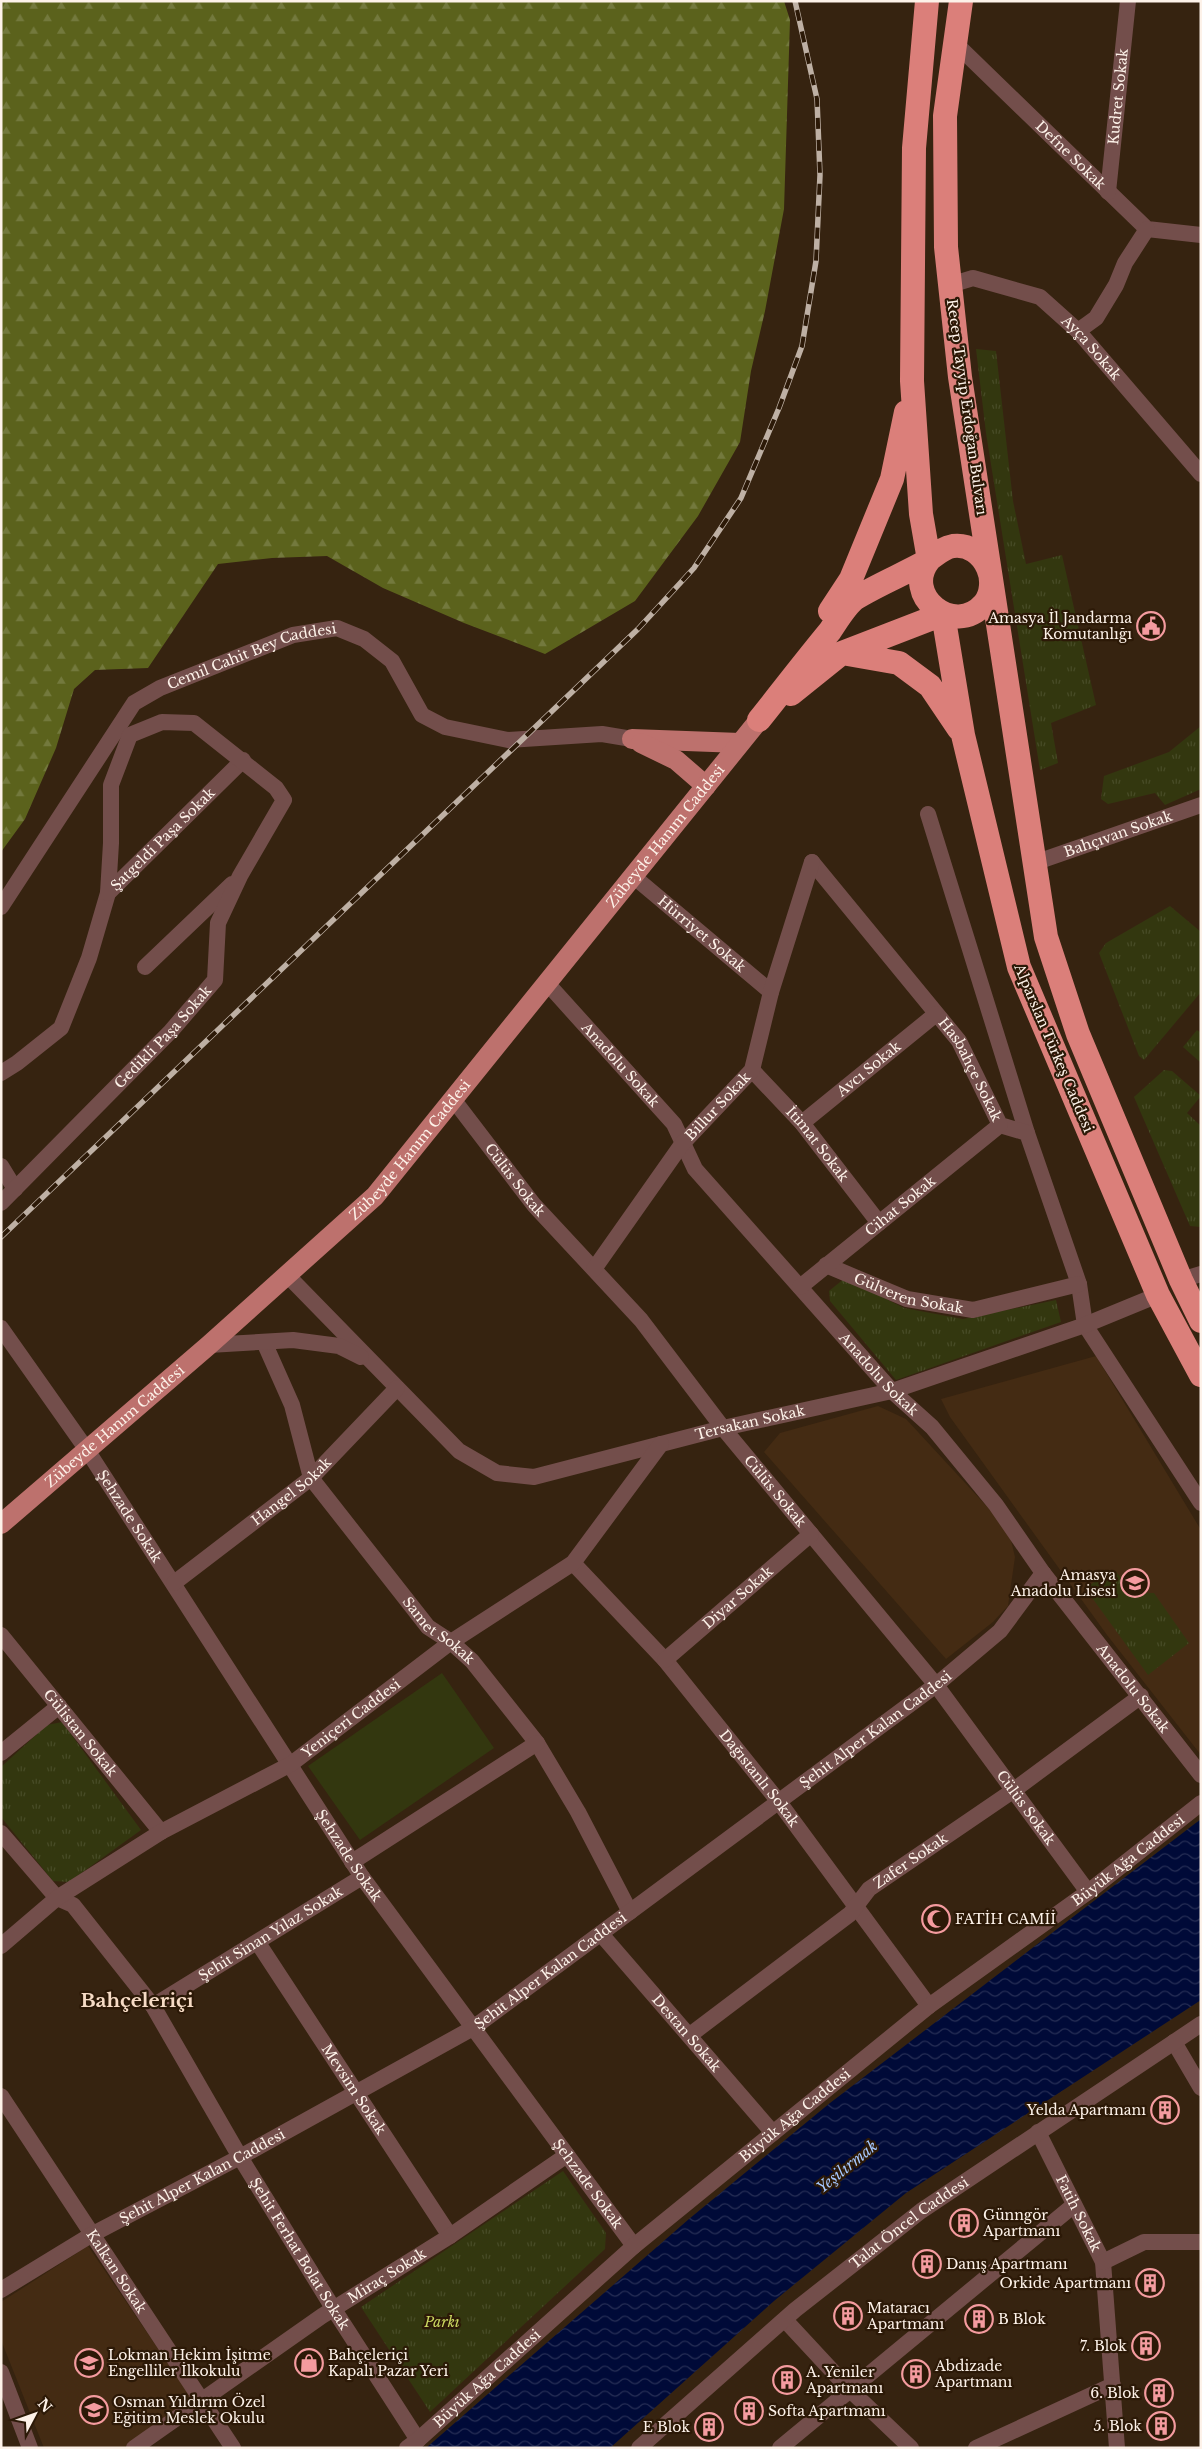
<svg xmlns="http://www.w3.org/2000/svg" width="1202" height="2449" font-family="'Libre Baskerville',serif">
<defs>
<pattern id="grass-tufts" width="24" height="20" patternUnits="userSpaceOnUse" patternTransform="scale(1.25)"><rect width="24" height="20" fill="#33370f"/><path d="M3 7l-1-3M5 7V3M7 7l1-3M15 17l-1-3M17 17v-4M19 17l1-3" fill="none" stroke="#474b26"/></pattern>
<pattern id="forest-firs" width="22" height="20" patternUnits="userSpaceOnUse" patternTransform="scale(1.25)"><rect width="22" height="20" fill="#5b621c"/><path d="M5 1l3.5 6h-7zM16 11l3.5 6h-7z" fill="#73793d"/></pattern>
<pattern id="water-waves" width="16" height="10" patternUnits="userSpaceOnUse" patternTransform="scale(1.25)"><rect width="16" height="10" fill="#000a38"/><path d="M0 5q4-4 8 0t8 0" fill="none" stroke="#262e55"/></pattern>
</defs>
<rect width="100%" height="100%" fill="#362310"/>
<path fill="#442b13" d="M1096,1356L1201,1530V1755L1107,1635L950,1417L941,1399Z
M878,1406L906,1419L1004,1525L1010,1536L1015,1557L1008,1606L993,1622L946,1659L764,1452L780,1433Z
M88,2246L193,2400L127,2448H44L1,2340V2302Z"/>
<path fill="url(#grass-tufts)" d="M976,349L996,351L1013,501L1026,564L1062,555L1096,705L1051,723L1058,763L1040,770L986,433Z
M1201,726V789L1165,805L1155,793L1108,804L1101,799L1104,776L1169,752Z
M1170,906L1201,932V992L1144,1060L1139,1056L1099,953L1106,943Z
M1197,1030L1201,1033L1200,1062L1183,1047Z
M1164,1070L1172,1071L1201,1096L1187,1113L1201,1126V1227L1190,1226L1134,1097Z
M845,1278L904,1308L963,1319L1056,1300L1061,1322L896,1380L830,1301L829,1291Z
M1115,1571C1128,1585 1133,1593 1154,1593L1189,1643L1148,1675L1085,1588L1102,1577Z
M62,1722L141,1830L69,1882L53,1881L1,1817V1767L47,1725Z
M563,2171L606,2233L605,2249L430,2412L361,2307Z"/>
<path fill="url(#forest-firs)" d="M1,1H784L790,20L784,209L765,311L751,371L740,442L698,516L635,601L545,654L464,623L383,588L327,556L272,558L218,564L148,668L95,670L74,689L56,748L25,819L1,852Z"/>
<path fill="#33370f" d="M442,1673L494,1748L360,1840L308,1766Z"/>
<path fill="url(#water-waves)" d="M1201,1819V2000L906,2193L774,2301L610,2448H426L689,2219L830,2103Z"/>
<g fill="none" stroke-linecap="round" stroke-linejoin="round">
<g stroke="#734e4b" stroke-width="16">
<path id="s1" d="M955,43L1147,229L1201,235"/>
<path id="s2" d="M1108,192L1128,1"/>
<path id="s3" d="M950,285L973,278L1040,297L1078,331L1201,474"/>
<path d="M1078,331L1096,318L1116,285L1125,263L1147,229"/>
<path d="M928,814L1027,1133"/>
<path id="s4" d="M812,862L959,1041L1000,1125L1027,1133L1079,1284L1085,1325L1201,1503"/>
<path id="s5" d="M1034,863L1201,805"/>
<path id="s6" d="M633,876L771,992"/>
<path id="s7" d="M1,907L134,703L160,688L293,635L337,628L364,639L392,661L422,715L445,727L508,740L602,734L632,739"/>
<path d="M145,967L232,884"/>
<path id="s8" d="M547,983L674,1124L695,1169L892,1391L932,1427L996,1505L1043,1573L1201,1775"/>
<path id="s9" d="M752,1070L802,1123L879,1223"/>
<path id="s10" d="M1,1073L17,1063L61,1028L89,958L108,893L243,760"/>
<path id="s11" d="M453,1099L534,1205L641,1320L723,1428L936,1685L1088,1892"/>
<path id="s12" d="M802,1123L936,1014"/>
<path d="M1,1166L15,1189"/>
<path id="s13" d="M1,1203L171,1031L215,980L218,923L240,876L284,800L276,788L194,723L162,722L130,735L111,785V843L108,893"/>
<path id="s14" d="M826,1265L907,1299L973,1310L1079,1284"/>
<path id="s15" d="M594,1269L682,1144L752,1070L771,992L812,862"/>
<path id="s16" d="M287,1275L459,1451L497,1473L534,1477L723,1428L892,1391L1085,1325L1158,1295"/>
<path d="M1181,1280L1201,1274"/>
<path id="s17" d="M800,1287L1000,1125"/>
<path id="s18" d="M1,1328L87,1450L362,1877L634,2246"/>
<path id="s19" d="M264,1342L292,1405L311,1478L428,1627L451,1642L472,1661L537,1743L578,1812L630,1912"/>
<path d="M209,1345L293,1340L339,1346L361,1357"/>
<path id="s20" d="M573,1563L665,1660L779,1802L929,2006"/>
<path id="s21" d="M174,1583L311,1478L397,1388"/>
<path id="s22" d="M1,1635L161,1832"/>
<path id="s23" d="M665,1660L811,1534"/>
<path d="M1,1753L59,1706"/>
<path id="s24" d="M1,1833L57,1898L73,1905L153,2006L240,2157L333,2308L418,2440"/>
<path d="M352,1862L537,1743"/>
<path id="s25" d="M601,1934L773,2133"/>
<path id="s26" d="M258,1943L450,2236"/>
<path id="s27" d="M1,1946L57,1898L161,1832L291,1764L451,1642L573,1563L661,1444"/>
<path id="s28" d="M153,2006L362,1877"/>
<path id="s29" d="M690,2035L850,1914L869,1889L1014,1790L1141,1696"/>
<path d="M1174,2042L1201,2088"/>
<path id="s30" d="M1,2096L233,2448"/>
<path id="s31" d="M1038,2132L1103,2262L1117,2448"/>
<path d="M1103,2262L1144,2242H1201"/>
<path id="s32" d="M1,2290L91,2235L240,2157L473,2028L936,1685L1000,1631L1043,1573"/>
<path d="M785,2320L849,2389L911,2448"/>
<path d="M1,2372L30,2448"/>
<path id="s33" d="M134,2448L322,2316L450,2236L567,2155"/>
<path id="s34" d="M407,2448L418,2440L634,2246L929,2006L1088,1892L1201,1803"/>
<path id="s35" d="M639,2448L795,2310L921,2211L1201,2024"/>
<path d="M780,2448L1074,2205"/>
<path d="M976,2448L1113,2385"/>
</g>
<g stroke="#bd716d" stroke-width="20">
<path d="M632,739L740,743"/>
<path d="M641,743L676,760L706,786"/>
<path id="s36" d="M1,1524L209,1345L375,1196L759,720"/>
</g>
<path stroke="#db7f7a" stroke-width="24" d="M927,1L914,148L912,381L921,514L929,560
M961,1L945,116L946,247L960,377L1046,937L1078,1034L1181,1280L1201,1321
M830,611L851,579L892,479L906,412
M943,614L963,735L1019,967L1158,1295L1201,1375
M842,653L899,663L930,686L959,729
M791,694L842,653L943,614
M759,720C783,690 806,660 830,631C837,621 846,605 856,598C879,584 904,574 927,561C936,555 942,548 953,546C969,544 982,554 988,568C993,579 992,595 984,604C954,638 901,595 929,560"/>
<defs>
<path id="rail" d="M1,1237L638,629L694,568L741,498L779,408L802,346L816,261L820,175L817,99L795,1"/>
</defs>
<use href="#rail" stroke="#beb0a4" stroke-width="5.5"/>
<use href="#rail" stroke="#2c1907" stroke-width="4" stroke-dasharray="11" stroke-linecap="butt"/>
</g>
<defs>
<symbol id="civic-ring" viewBox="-11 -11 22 22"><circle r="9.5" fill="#2c1907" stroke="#f49b9f" stroke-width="1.5"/><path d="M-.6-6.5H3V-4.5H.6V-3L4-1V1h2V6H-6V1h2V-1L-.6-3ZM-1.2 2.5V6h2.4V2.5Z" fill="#f49b9f"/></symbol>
<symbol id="school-ring" viewBox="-11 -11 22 22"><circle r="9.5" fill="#2c1907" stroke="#f49b9f" stroke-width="1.5"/><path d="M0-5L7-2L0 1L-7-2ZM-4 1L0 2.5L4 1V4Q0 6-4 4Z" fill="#f49b9f"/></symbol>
<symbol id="mosque-ring" viewBox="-11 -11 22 22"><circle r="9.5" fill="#2c1907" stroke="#f49b9f" stroke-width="1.5"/><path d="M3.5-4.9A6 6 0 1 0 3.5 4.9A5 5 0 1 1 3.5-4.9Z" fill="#f49b9f"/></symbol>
<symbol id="building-ring" viewBox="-11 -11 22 22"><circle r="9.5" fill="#2c1907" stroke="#f49b9f" stroke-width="1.5"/><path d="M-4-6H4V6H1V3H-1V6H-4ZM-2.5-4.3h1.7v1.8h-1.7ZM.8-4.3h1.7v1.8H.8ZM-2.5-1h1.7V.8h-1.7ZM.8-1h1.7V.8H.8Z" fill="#f49b9f"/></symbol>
<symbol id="shop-ring" viewBox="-11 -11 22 22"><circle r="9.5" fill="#2c1907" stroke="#f49b9f" stroke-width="1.5"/><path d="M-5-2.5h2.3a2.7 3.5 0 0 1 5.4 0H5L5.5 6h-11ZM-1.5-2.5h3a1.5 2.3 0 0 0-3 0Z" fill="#f49b9f"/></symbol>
</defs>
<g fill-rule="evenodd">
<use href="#civic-ring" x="1135" y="610" width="32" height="32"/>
<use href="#school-ring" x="1119" y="1567" width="32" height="32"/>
<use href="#mosque-ring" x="920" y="1903" width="32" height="32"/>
<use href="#building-ring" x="1149" y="2094" width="32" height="32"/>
<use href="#building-ring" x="948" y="2207" width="32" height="32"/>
<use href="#building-ring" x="911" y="2248" width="32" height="32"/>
<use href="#building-ring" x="1134" y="2267" width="32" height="32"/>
<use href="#building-ring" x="832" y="2300" width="32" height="32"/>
<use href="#building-ring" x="963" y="2303" width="32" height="32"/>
<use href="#building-ring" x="1130" y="2330" width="32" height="32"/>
<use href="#school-ring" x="73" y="2347" width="32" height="32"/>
<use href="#shop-ring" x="293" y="2347" width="32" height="32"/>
<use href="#building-ring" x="900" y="2358" width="32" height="32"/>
<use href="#building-ring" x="771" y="2364" width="32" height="32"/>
<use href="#building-ring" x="1143" y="2377" width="32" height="32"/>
<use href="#school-ring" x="78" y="2394" width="32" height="32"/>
<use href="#building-ring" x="733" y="2395" width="32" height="32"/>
<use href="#building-ring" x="1145" y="2410" width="32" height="32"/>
<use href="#building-ring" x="693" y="2411" width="32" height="32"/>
</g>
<g text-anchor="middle" stroke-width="4.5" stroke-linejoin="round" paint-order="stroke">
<g font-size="14" fill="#fdf2e9" stroke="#2c1907">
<text dy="5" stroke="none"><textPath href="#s2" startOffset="96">Kudret Sokak</textPath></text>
<text dy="5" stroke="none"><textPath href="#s1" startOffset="161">Defne Sokak</textPath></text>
<text dy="5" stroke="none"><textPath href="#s3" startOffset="166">Ayça Sokak</textPath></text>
<text transform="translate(967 407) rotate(82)" y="5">Recep Tayyip Erdoğan Bulvarı</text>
<text dy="5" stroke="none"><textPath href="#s7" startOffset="371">Cemil Cahit Bey Caddesi</textPath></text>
<text dy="5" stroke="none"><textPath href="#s5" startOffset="89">Bahçıvan Sokak</textPath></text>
<text dy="5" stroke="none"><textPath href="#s36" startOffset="960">Zübeyde Hanım Caddesi</textPath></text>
<text dy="5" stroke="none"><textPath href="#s10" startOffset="295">Şatgeldi Paşa Sokak</textPath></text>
<text dy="5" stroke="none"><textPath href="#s6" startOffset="90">Hürriyet Sokak</textPath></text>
<text dy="5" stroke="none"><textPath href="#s13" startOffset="232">Gedikli Paşa Sokak</textPath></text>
<text transform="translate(1054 1048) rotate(67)" y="5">Alparslan Türkeş Caddesi</text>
<text dy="5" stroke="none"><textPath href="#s8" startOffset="110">Anadolu Sokak</textPath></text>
<text dy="5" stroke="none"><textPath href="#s12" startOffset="86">Avcı Sokak</textPath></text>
<text dy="5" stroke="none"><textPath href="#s4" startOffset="262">Hasbahçe Sokak</textPath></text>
<text dy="5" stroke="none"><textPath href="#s15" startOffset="205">Billur Sokak</textPath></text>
<text dy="5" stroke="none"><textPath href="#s9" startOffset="99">İtimat Sokak</textPath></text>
<text dy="5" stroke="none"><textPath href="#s36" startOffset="555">Zübeyde Hanım Caddesi</textPath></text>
<text dy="5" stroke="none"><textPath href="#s11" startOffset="102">Cülüs Sokak</textPath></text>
<text dy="5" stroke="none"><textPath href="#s17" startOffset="129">Cihat Sokak</textPath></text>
<text dy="5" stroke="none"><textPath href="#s14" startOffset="88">Gülveren Sokak</textPath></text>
<text dy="5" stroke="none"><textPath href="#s8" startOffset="515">Anadolu Sokak</textPath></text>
<text dy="5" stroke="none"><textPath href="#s16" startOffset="550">Tersakan Sokak</textPath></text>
<text dy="5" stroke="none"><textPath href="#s36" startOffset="150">Zübeyde Hanım Caddesi</textPath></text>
<text dy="5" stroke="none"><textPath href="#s21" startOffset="149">Hangel Sokak</textPath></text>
<text dy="5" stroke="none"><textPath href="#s11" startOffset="508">Cülüs Sokak</textPath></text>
<text dy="5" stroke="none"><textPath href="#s18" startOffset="228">Şehzade Sokak</textPath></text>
<text dy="5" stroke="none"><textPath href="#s23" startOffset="96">Diyar Sokak</textPath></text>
<text dy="5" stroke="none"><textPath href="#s19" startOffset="344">Samet Sokak</textPath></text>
<text dy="5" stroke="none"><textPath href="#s8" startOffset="920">Anadolu Sokak</textPath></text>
<text dy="5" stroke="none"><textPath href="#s27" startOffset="419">Yeniçeri Caddesi</textPath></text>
<text dy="5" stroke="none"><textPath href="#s32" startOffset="1041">Şehit Alper Kalan Caddesi</textPath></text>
<text dy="5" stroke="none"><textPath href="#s22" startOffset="126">Gülistan Sokak</textPath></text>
<text dy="5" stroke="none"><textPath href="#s20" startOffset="285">Dağıstanlı Sokak</textPath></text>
<text dy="5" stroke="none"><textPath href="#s11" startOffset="912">Cülüs Sokak</textPath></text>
<text dy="5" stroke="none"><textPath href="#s18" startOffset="632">Şehzade Sokak</textPath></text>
<text dy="5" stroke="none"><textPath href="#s34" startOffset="931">Büyük Ağa Caddesi</textPath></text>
<text dy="5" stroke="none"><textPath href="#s29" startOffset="282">Zafer Sokak</textPath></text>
<text dy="5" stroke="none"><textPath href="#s28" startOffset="138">Şehit Sinan Yılaz Sokak</textPath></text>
<text dy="5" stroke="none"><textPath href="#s32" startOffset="636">Şehit Alper Kalan Caddesi</textPath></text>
<text dy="5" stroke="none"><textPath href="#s25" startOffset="131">Destan Sokak</textPath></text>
<text dy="5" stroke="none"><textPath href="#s26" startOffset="175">Mevsim Sokak</textPath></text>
<text dy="5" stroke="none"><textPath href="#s34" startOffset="511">Büyük Ağa Caddesi</textPath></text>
<text dy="5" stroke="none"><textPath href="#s32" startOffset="231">Şehit Alper Kalan Caddesi</textPath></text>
<text dy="5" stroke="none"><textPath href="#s18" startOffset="1038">Şehzade Sokak</textPath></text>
<text dy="5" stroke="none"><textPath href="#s31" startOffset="91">Fatih Sokak</textPath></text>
<text dy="5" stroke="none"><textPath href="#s35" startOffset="352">Talat Öncel Caddesi</textPath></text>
<text dy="5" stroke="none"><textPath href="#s24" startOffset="520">Şehit Ferhat Bolat Sokak</textPath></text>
<text dy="5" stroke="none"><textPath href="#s30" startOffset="210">Kalkan Sokak</textPath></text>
<text dy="5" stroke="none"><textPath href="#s33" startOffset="306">Miraç Sokak</textPath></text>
<text dy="5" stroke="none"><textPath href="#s34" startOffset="106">Büyük Ağa Caddesi</textPath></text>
</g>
<g font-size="14" fill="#fdf2e9" stroke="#2c1907" text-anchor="start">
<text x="1132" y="623" text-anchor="end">Amasya İl Jandarma<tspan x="1132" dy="16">Komutanlığı</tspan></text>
<text x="1116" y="1580" text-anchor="end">Amasya<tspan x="1116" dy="16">Anadolu Lisesi</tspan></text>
<text x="955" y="1924">FATİH CAMİİ</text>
<text x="1146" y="2115" text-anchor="end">Yelda Apartmanı</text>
<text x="983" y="2220">Günngör<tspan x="983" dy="16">Apartmanı</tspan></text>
<text x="946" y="2269">Danış Apartmanı</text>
<text x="1131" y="2288" text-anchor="end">Orkide Apartmanı</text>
<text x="867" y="2313">Mataracı<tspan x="867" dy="16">Apartmanı</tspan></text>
<text x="998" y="2324">B Blok</text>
<text x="1127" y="2351" text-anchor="end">7. Blok</text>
<text x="108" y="2360">Lokman Hekim İşitme<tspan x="108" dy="16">Engelliler İlkokulu</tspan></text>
<text x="328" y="2360">Bahçeleriçi<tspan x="328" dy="16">Kapalı Pazar Yeri</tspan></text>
<text x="935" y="2371">Abdizade<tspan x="935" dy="16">Apartmanı</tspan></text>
<text x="806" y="2377">A. Yeniler<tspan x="806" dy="16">Apartmanı</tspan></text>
<text x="1140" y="2398" text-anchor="end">6. Blok</text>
<text x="113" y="2407">Osman Yıldırım Özel<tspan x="113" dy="16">Eğitim Meslek Okulu</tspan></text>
<text x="768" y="2416">Softa Apartmanı</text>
<text x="1142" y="2431" text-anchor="end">5. Blok</text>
<text x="690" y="2432" text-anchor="end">E Blok</text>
</g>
<g font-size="14" font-style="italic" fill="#cbd860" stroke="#2c1907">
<text x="442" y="2327">Parkı</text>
</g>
<g font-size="15" font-style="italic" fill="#a5c7fe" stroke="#2c1907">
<text transform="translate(847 2167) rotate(-39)" y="5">Yeşilırmak</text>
</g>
<g font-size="19" font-weight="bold" fill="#f6dbc5" stroke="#2c1907">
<text x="137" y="2007">Bahçeleriçi</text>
</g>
</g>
<rect width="1202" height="2449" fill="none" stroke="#fdf2e9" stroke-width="5"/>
<g transform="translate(35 2414) rotate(49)" stroke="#2c1907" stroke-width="4" paint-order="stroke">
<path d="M0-4L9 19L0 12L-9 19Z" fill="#fdf2e9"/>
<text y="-8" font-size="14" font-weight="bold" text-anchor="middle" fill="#fdf2e9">N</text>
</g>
</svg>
